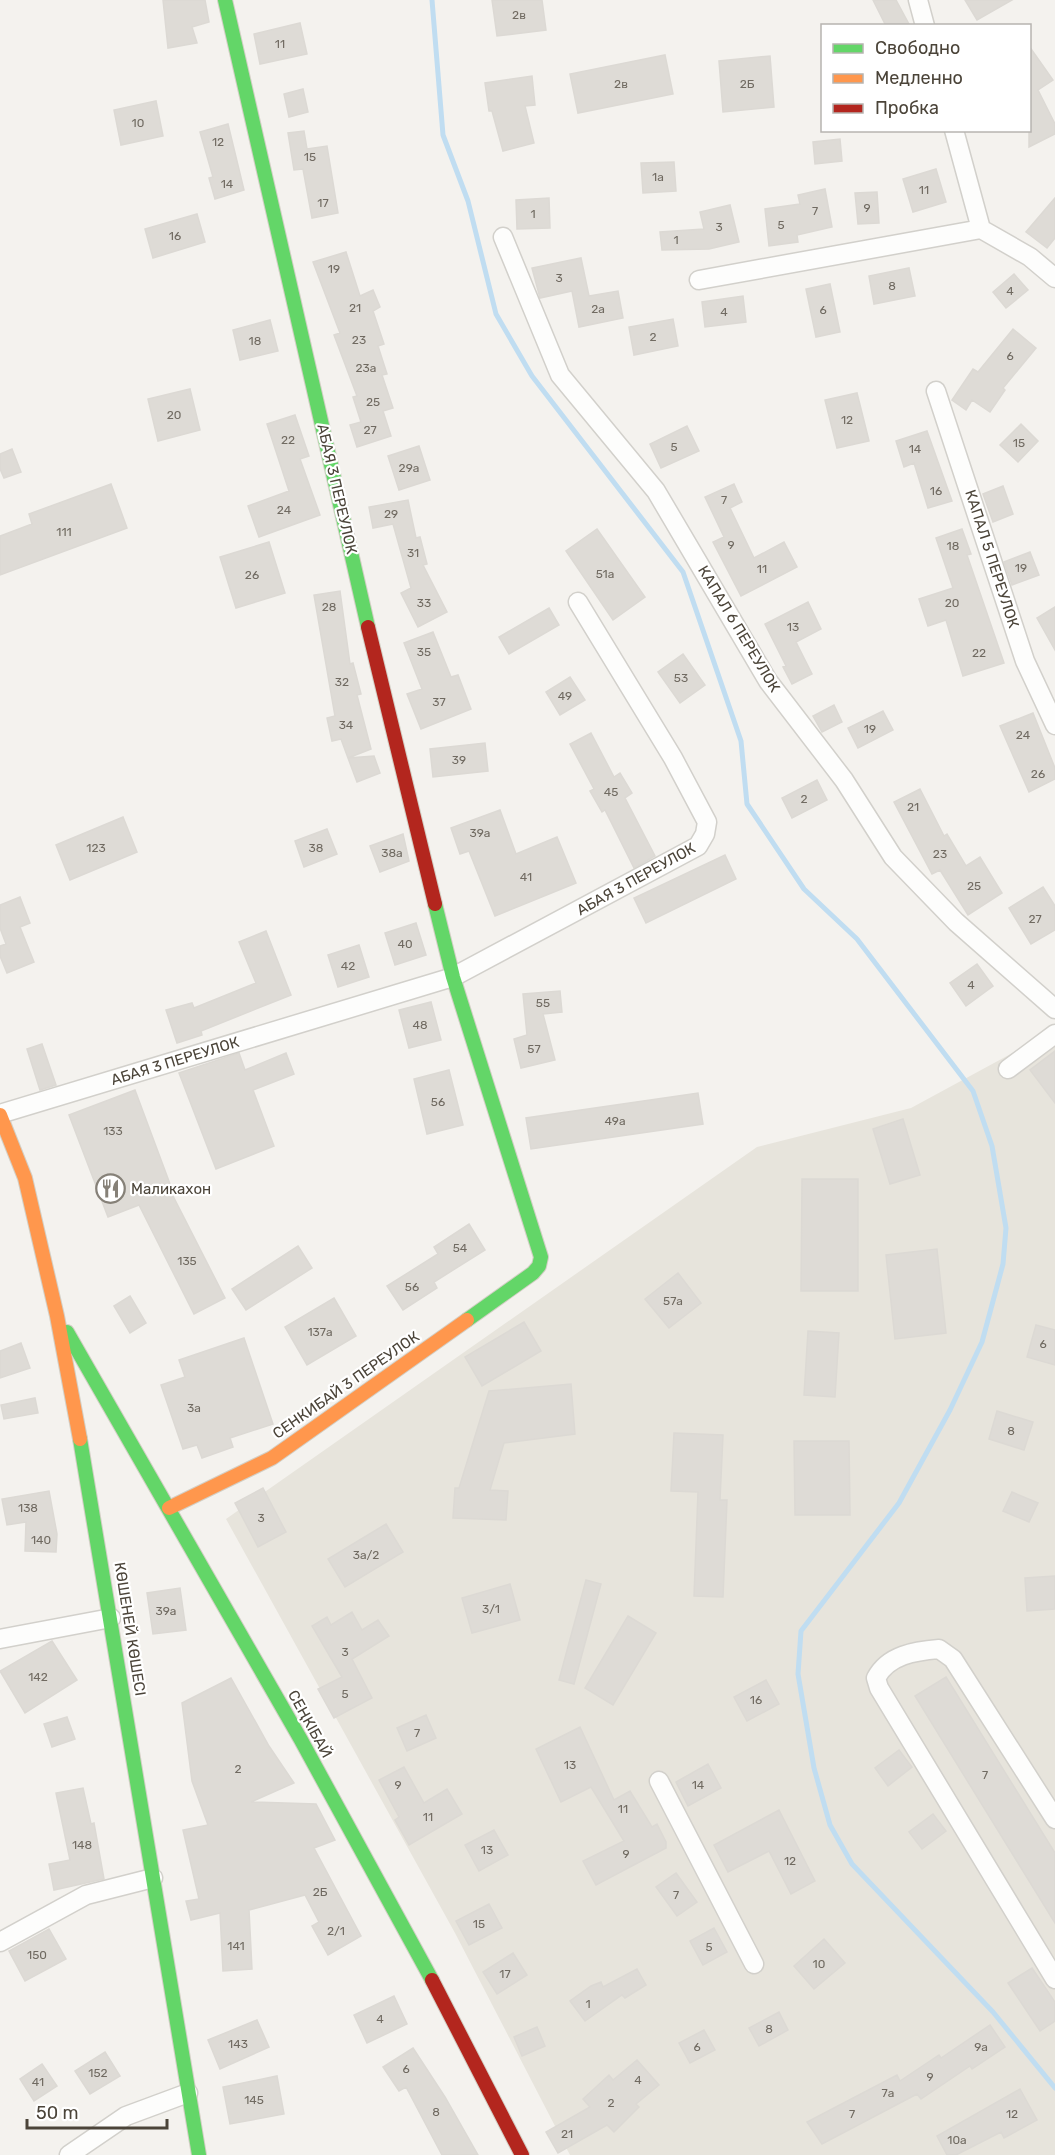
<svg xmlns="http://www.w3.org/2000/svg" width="1055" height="2155" font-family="Rubik,sans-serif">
<rect width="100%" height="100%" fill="#f4f2ee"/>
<path fill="#e7e4dc" d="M1055,1030V2155H570L455,1933L226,1519L757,1147L911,1108Z"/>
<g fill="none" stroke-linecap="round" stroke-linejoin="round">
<path stroke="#c0ddf1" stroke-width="5" d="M432,0L443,135L468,201L496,314L532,376L683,572L741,741L747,804L804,889L857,939L973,1091L992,1146L1006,1228L1003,1264L982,1342L950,1410L899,1503L801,1631L798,1674L814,1768L830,1825L852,1864L993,2012L1055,2088"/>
</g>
<path fill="#dedbd6" stroke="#dcd9d4" stroke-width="1.5" d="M163,0H205L209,22L192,27L197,43L168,48Z
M492,0H542L546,30L497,36Z
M873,0H896L910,26H886Z
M965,0H1012L977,20Z
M300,23L307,54L260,64L254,34Z
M1029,46L1053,80L1038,90L1055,124V134L1029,147Z
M665,55L673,94L578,113L570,74Z
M770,56L774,107L723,112L719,61Z
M532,76L535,105L525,106L534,143L503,151L492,111H489L485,83Z
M303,89L308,112L289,117L284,94Z
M156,101L163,136L121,145L114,110Z
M228,124L244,190L215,199L209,178L213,177L200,132Z
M304,131L307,149L327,146L338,213L312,218L303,169L294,170L288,133Z
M840,139L842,161L815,164L813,142Z
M674,162L676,191L643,193L641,163Z
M936,169L946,202L913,212L903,179Z
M825,189L832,227L797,235L798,242L769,246L765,209L800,204L798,195Z
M877,192L879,223L858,224L855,193Z
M549,198L550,228L517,229L516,200Z
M1055,198V238L1047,248L1026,232Z
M730,205L739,242L709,249L662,250L660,232L704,229L700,212Z
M197,214L205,242L153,258L145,229Z
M346,252L360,296L373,290L380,307L373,311L384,344L378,346L387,374L382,375L393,408L383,411L391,436L357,447L350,425L361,422L353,397L357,396L334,335L340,333L313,262Z
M581,258L589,296L618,291L623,318L579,327L572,291L540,298L532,268Z
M909,268L915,296L874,304L869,276Z
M1014,274L1028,290L1006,308L993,292Z
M830,284L840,332L816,337L806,289Z
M743,296L746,322L705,327L702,302Z
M673,319L678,346L634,355L629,327Z
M270,320L278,351L240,360L233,330Z
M1013,329L1036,348L1003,388L1005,390L990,412L972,400L966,410L952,400L973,369L978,372Z
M190,389L200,430L158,441L148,399Z
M857,393L869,441L837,448L825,400Z
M295,415L309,456L300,459L320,515L259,537L248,506L289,491L267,424Z
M1021,424L1038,441L1018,462L1000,445Z
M687,426L699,451L661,468L650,444Z
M927,431L952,501L928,508L914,463L904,467L896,441Z
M419,446L430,480L399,490L388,456Z
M12,449L21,472L4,478L0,469V454Z
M111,484L127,528L0,575V536L32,524L29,514Z
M734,484L742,502L730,508L754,558L784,542L797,567L741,596L713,542L724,537L705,497Z
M1003,486L1013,514L993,522L983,494Z
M408,500L416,538L420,537L427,564L423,565L447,612L418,627L401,593L411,588L393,524L373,528L369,507Z
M597,529L645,597L613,620L566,551Z
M962,529L971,554L967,555L1004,663L963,676L946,620L928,626L919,599L953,588L936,538Z
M269,542L285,593L236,608L220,557Z
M1030,552L1039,575L1012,585L1004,562Z
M340,591L350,664L353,663L361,694L357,695L371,749L348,758L341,739L332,741L327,718L335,716L314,595Z
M808,602L821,629L796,642L812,674L792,684L783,667L786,666L765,624Z
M1055,607V650L1037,618Z
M549,608L559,625L509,654L499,637Z
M433,632L451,677L458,675L471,709L421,729L407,694L422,689L404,643Z
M683,654L705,685L680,703L658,672Z
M570,677L585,700L560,715L546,692Z
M834,705L842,722L822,732L813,716Z
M883,711L893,730L858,748L848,728Z
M1033,713L1055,768V779L1029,792L1000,726Z
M591,733L614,777L620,773L632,793L625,798L655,856L634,868L605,810L602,812L590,791L594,789L570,744Z
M485,743L488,771L433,777L430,749Z
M374,756L380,773L357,782L348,758Z
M817,780L827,800L792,818L782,798Z
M920,789L944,836L947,834L966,866L980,857L1002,893L968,915L940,870L932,874L894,802Z
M500,810L516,854L557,837L576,883L495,916L469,851L460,854L451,828Z
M123,817L137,852L70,880L56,845Z
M327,829L337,854L304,867L295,841Z
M403,834L409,861L380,872L370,846Z
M725,855L736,879L646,923L634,898Z
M1043,887L1055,906V930L1031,944L1009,908Z
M20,897L30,923L20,927L34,962L7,973L0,956V946L6,944L0,928V905Z
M416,923L426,955L395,965L385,933Z
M266,931L291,995L201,1031L202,1035L177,1043L166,1010L192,1003L194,1008L256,983L239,942Z
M359,945L369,977L338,987L328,955Z
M977,964L993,986L966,1006L950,983Z
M560,991L562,1012L543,1014L555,1060L521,1068L514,1039L527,1035L523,994Z
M431,1002L441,1040L409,1048L399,1010Z
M42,1044L56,1085L40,1090L27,1049Z
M1055,1051V1103L1030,1070Z
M239,1053L245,1070L286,1053L294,1074L253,1090L274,1146L216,1169L179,1073Z
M449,1070L463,1125L427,1134L414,1079Z
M135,1090L173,1192H171L225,1298L194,1314L139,1205L108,1217L69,1115Z
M698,1093L703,1124L531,1149L526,1118Z
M903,1119L920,1175L890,1184L873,1129Z
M802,1179H858V1291H801Z
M469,1224L485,1250L434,1282L437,1288L403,1310L387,1286L438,1254L434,1247Z
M298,1246L312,1268L246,1310L232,1289Z
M937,1249L946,1333L895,1339L886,1255Z
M678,1273L701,1303L669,1328L645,1299Z
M130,1296L146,1323L130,1333L114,1306Z
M334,1298L356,1336L307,1365L285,1327Z
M524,1322L541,1351L482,1386L465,1357Z
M1036,1325L1055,1330V1365L1027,1357Z
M808,1331L839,1333L835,1397L804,1395Z
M244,1338L273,1424L230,1438L233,1447L202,1458L197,1445L183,1449L161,1385L185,1377L179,1360Z
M21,1343L30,1368L0,1378V1351Z
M571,1384L575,1434L504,1443L490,1490L508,1491L506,1520L453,1518L455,1488H459L489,1391Z
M35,1398L38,1413L4,1419L1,1405Z
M997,1411L1033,1422L1024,1450L989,1439Z
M674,1433L723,1435L720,1500H727L723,1597L694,1596L698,1492L671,1491Z
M794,1441H849L850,1515H795Z
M263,1488L286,1532L258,1547L235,1503Z
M49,1491L57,1534L56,1552L25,1551L26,1522L7,1525L2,1499Z
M1012,1492L1038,1503L1029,1522L1003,1511Z
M386,1524L403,1552L345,1587L328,1559Z
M1055,1576V1609L1027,1611L1025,1578Z
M586,1580L601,1584L574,1684L559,1680Z
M510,1584L520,1620L472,1633L462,1598Z
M180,1588L186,1630L153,1634L147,1593Z
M352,1612L362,1630L378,1620L389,1636L352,1659L372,1698L334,1718L318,1689L342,1677L312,1626L327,1617L331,1625Z
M628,1616L656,1633L613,1705L585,1688Z
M52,1641L77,1680L25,1713L0,1671Z
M946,1677L1055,1853V1923L915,1696Z
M231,1678L269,1746L294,1783L251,1802L316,1804L335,1840L314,1848L361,1936L328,1955L312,1926L319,1922L305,1895L249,1910L252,1969L223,1971L220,1913L191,1920L186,1901L199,1899L183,1830L208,1825L192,1781L182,1703Z
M766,1680L779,1704L747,1721L734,1697Z
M426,1715L436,1738L407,1751L397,1728Z
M67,1717L75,1739L52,1747L44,1724Z
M580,1727L614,1800L630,1791L652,1827L657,1824L666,1842V1848L596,1885L583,1861L624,1841L591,1787L561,1802L536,1749Z
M899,1750L912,1767L888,1786L875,1768Z
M708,1764L721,1788L688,1806L676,1782Z
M404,1767L424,1803L447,1789L462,1814L409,1845L395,1820L399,1817L379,1780Z
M83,1788L91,1824L94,1823L104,1879L54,1890L49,1864L70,1860L56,1793Z
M779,1810L815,1881L791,1894L769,1851L728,1872L714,1845Z
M933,1814L946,1831L922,1849L909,1832Z
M494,1830L508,1855L479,1871L465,1845Z
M676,1873L697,1902L677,1916L656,1887Z
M489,1904L502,1928L469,1945L456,1921Z
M714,1928L727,1952L703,1965L690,1941Z
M49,1929L66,1959L25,1981L9,1951Z
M824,1939L845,1963L814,1989L794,1966Z
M513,1953L527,1975L497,1994L483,1972Z
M1032,1968L1055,2002V2021L1040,2031L1008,1983Z
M637,1969L646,1985L625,1998L622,1995L585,2021L570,2001L591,1986L601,1982L603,1987Z
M394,1996L407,2024L367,2043L354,2015Z
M779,2012L788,2030L759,2046L749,2028Z
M257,2020L269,2047L220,2069L208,2040Z
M990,2025L1005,2047L972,2069L970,2066L921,2099L917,2094L822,2144L807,2122L897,2075L900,2081L939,2055L941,2058Z
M537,2027L545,2046L522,2056L514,2037Z
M704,2030L715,2050L690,2063L679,2043Z
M413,2048L445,2097L478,2155H442L406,2087L399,2091L383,2067Z
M105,2052L120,2076L90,2094L75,2071Z
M637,2060L659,2085L636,2104L639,2107L614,2132L607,2125L558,2153L546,2132L590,2107L583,2099L609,2075L613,2080Z
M42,2064L57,2086L34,2101L20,2079Z
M277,2076L284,2114L230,2124L223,2087Z
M1020,2089L1037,2120L1004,2138L1001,2132L956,2155H947L937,2136Z"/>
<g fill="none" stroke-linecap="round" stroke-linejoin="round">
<defs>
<path id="street" d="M918,0L925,26
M954,130L981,229L1030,257L1055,278
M503,237L560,375L656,491L768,681L844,780L893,857L956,922L1055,1009
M699,280L981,229
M936,391L1025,661L1055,725
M1008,1069L1055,1034
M0,1114L453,977L698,846L705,834L707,822L673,758L578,602
M0,1639L111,1618
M659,1781L754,1964
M1055,1819L953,1659L939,1649C915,1651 888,1655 876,1678L879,1688L1055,1979
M0,1942L86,1895L153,1878
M69,2155L126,2116L188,2093"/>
<path id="fast" d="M225,0L368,627
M435,904L453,977L541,1257L539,1266L533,1273L467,1320
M67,1332L301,1740L432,1980
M80,1439L199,2155"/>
<path id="slow" d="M0,1115L25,1178L57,1316L80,1439
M169,1508L272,1458L467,1320"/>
<path id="jam" d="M368,627L435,904
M432,1980L522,2155"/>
</defs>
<use href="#street" stroke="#d2d0cb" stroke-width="21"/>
<use href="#fast" stroke="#d3cfc5" stroke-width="16"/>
<use href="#slow" stroke="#d3cfc5" stroke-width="16"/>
<use href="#jam" stroke="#d3cfc5" stroke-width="16"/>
<use href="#street" stroke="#fdfdfc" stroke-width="18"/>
<use href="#fast" stroke="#63d668" stroke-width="14"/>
<use href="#slow" stroke="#ff974d" stroke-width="14"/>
<use href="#jam" stroke="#b3261e" stroke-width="14"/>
</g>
<defs>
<symbol id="restaurant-ring" viewBox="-11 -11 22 22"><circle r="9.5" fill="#fff" stroke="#868178" stroke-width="1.5"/><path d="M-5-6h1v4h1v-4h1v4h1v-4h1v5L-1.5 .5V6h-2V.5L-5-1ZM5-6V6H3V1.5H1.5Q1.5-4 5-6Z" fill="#868178"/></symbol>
</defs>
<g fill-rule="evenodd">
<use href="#restaurant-ring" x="94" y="1172" width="33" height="33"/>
</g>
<g text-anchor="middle" stroke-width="4.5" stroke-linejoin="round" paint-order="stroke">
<g font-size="12" fill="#706a61">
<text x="519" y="19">2в</text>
<text x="280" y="48">11</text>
<text x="621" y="88">2в</text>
<text x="747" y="88">2Б</text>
<text x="138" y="127">10</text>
<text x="218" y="146">12</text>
<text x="310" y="161">15</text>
<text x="658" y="181">1а</text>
<text x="227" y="188">14</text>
<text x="924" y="194">11</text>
<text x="323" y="207">17</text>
<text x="867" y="212">9</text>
<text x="815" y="215">7</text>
<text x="533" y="218">1</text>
<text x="781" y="229">5</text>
<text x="719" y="231">3</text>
<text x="175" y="240">16</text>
<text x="676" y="244">1</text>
<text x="334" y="273">19</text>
<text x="559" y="282">3</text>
<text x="892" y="290">8</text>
<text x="1010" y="295">4</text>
<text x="355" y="312">21</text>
<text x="598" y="313">2а</text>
<text x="823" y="314">6</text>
<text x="724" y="316">4</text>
<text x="653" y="341">2</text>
<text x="359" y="344">23</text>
<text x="255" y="345">18</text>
<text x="1010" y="360">6</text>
<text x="366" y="372">23а</text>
<text x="373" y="406">25</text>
<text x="174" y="419">20</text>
<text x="847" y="424">12</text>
<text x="370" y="434">27</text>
<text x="288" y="444">22</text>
<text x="1019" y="447">15</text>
<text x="674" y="451">5</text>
<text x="915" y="453">14</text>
<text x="409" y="472">29а</text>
<text x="936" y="495">16</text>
<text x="724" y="504">7</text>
<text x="284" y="514">24</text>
<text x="391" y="518">29</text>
<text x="64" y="536">111</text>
<text x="731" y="549">9</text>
<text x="953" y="550">18</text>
<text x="413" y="557">31</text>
<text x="1021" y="572">19</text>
<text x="762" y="573">11</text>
<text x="605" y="578">51а</text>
<text x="252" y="579">26</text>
<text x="424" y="607">33</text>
<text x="952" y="607">20</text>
<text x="329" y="611">28</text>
<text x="793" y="631">13</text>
<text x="424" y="656">35</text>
<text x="979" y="657">22</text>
<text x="681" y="682">53</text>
<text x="342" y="686">32</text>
<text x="565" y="700">49</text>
<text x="439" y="706">37</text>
<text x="346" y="729">34</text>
<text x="870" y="733">19</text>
<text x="1023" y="739">24</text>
<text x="459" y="764">39</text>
<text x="1038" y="778">26</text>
<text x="611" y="796">45</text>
<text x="804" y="803">2</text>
<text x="913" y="811">21</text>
<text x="480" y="837">39а</text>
<text x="96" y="852">123</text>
<text x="316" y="852">38</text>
<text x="392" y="857">38а</text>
<text x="940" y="858">23</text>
<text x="526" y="881">41</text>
<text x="974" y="890">25</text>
<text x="1035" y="923">27</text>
<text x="405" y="948">40</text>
<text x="348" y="970">42</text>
<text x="971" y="989">4</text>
<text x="543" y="1007">55</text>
<text x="420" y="1029">48</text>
<text x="534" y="1053">57</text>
<text x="438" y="1106">56</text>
<text x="615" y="1125">49а</text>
<text x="113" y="1135">133</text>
<text x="460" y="1252">54</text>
<text x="187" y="1265">135</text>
<text x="412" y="1291">56</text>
<text x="673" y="1305">57а</text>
<text x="320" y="1336">137а</text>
<text x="1043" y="1348">6</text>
<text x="194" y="1412">3а</text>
<text x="1011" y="1435">8</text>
<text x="28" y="1512">138</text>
<text x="261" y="1522">3</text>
<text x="41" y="1544">140</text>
<text x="366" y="1559">3а/2</text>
<text x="491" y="1613">3/1</text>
<text x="166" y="1615">39а</text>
<text x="345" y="1656">3</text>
<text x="38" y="1681">142</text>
<text x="345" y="1698">5</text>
<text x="756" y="1704">16</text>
<text x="417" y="1737">7</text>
<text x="570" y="1769">13</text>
<text x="238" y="1773">2</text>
<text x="985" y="1779">7</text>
<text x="398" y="1789">9</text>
<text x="698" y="1789">14</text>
<text x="623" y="1813">11</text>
<text x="428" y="1821">11</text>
<text x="82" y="1849">148</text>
<text x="487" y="1854">13</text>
<text x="626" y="1858">9</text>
<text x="790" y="1865">12</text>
<text x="320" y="1896">2Б</text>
<text x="676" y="1899">7</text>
<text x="479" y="1928">15</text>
<text x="336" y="1935">2/1</text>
<text x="236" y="1950">141</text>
<text x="709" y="1951">5</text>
<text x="37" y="1959">150</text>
<text x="819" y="1968">10</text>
<text x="505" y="1978">17</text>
<text x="588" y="2008">1</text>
<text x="380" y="2023">4</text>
<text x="769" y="2033">8</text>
<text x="238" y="2048">143</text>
<text x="697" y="2051">6</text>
<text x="981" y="2051">9а</text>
<text x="406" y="2073">6</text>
<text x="98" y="2077">152</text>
<text x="930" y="2081">9</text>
<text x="638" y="2084">4</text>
<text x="38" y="2086">41</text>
<text x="888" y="2097">7а</text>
<text x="254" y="2104">145</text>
<text x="611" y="2107">2</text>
<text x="436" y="2116">8</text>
<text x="852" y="2118">7</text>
<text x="1012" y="2118">12</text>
<text x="567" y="2138">21</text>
<text x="957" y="2144">10а</text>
</g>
<g font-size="15" fill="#4b4439" stroke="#fff">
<text transform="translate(337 489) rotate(77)" y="5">АБАЯ 3 ПЕРЕУЛОК</text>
<text transform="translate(992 559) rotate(72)" y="5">КАПАЛ 5 ПЕРЕУЛОК</text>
<text transform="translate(739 629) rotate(59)" y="5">КАПАЛ 6 ПЕРЕУЛОК</text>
<text transform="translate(636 879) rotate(-29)" y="5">АБАЯ 3 ПЕРЕУЛОК</text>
<text transform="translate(175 1061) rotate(-17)" y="5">АБАЯ 3 ПЕРЕУЛОК</text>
<text transform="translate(346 1385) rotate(-35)" y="5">СЕНКИБАЙ 3 ПЕРЕУЛОК</text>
<text transform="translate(130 1629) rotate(81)" y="5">КӨШЕНЕЙ КӨШЕСІ</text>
<text transform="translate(310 1724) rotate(61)" y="5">СЕҢКІБАЙ</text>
</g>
<g font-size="15" fill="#4b4439" stroke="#fff" text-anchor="start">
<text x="131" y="1194">Маликахон</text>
</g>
</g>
<rect x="821" y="24" width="210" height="108" fill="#ffffff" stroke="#b7b4b0" stroke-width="1.5"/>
<rect x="833" y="44" width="30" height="9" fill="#63d668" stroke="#b7b4b0" stroke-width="1.5"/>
<text x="875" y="54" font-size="18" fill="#4b4439">Свободно</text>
<rect x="833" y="74" width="30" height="9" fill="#ff974d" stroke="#b7b4b0" stroke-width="1.5"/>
<text x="875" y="84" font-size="18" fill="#4b4439">Медленно</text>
<rect x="833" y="104" width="30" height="9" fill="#b3261e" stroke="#b7b4b0" stroke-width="1.5"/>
<text x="875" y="114" font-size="18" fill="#4b4439">Пробка</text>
<path d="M27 2119v9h140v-9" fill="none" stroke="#4b4439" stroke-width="3"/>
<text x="36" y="2119" font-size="18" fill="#4b4439" stroke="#ffffff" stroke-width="4.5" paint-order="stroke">50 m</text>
</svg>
